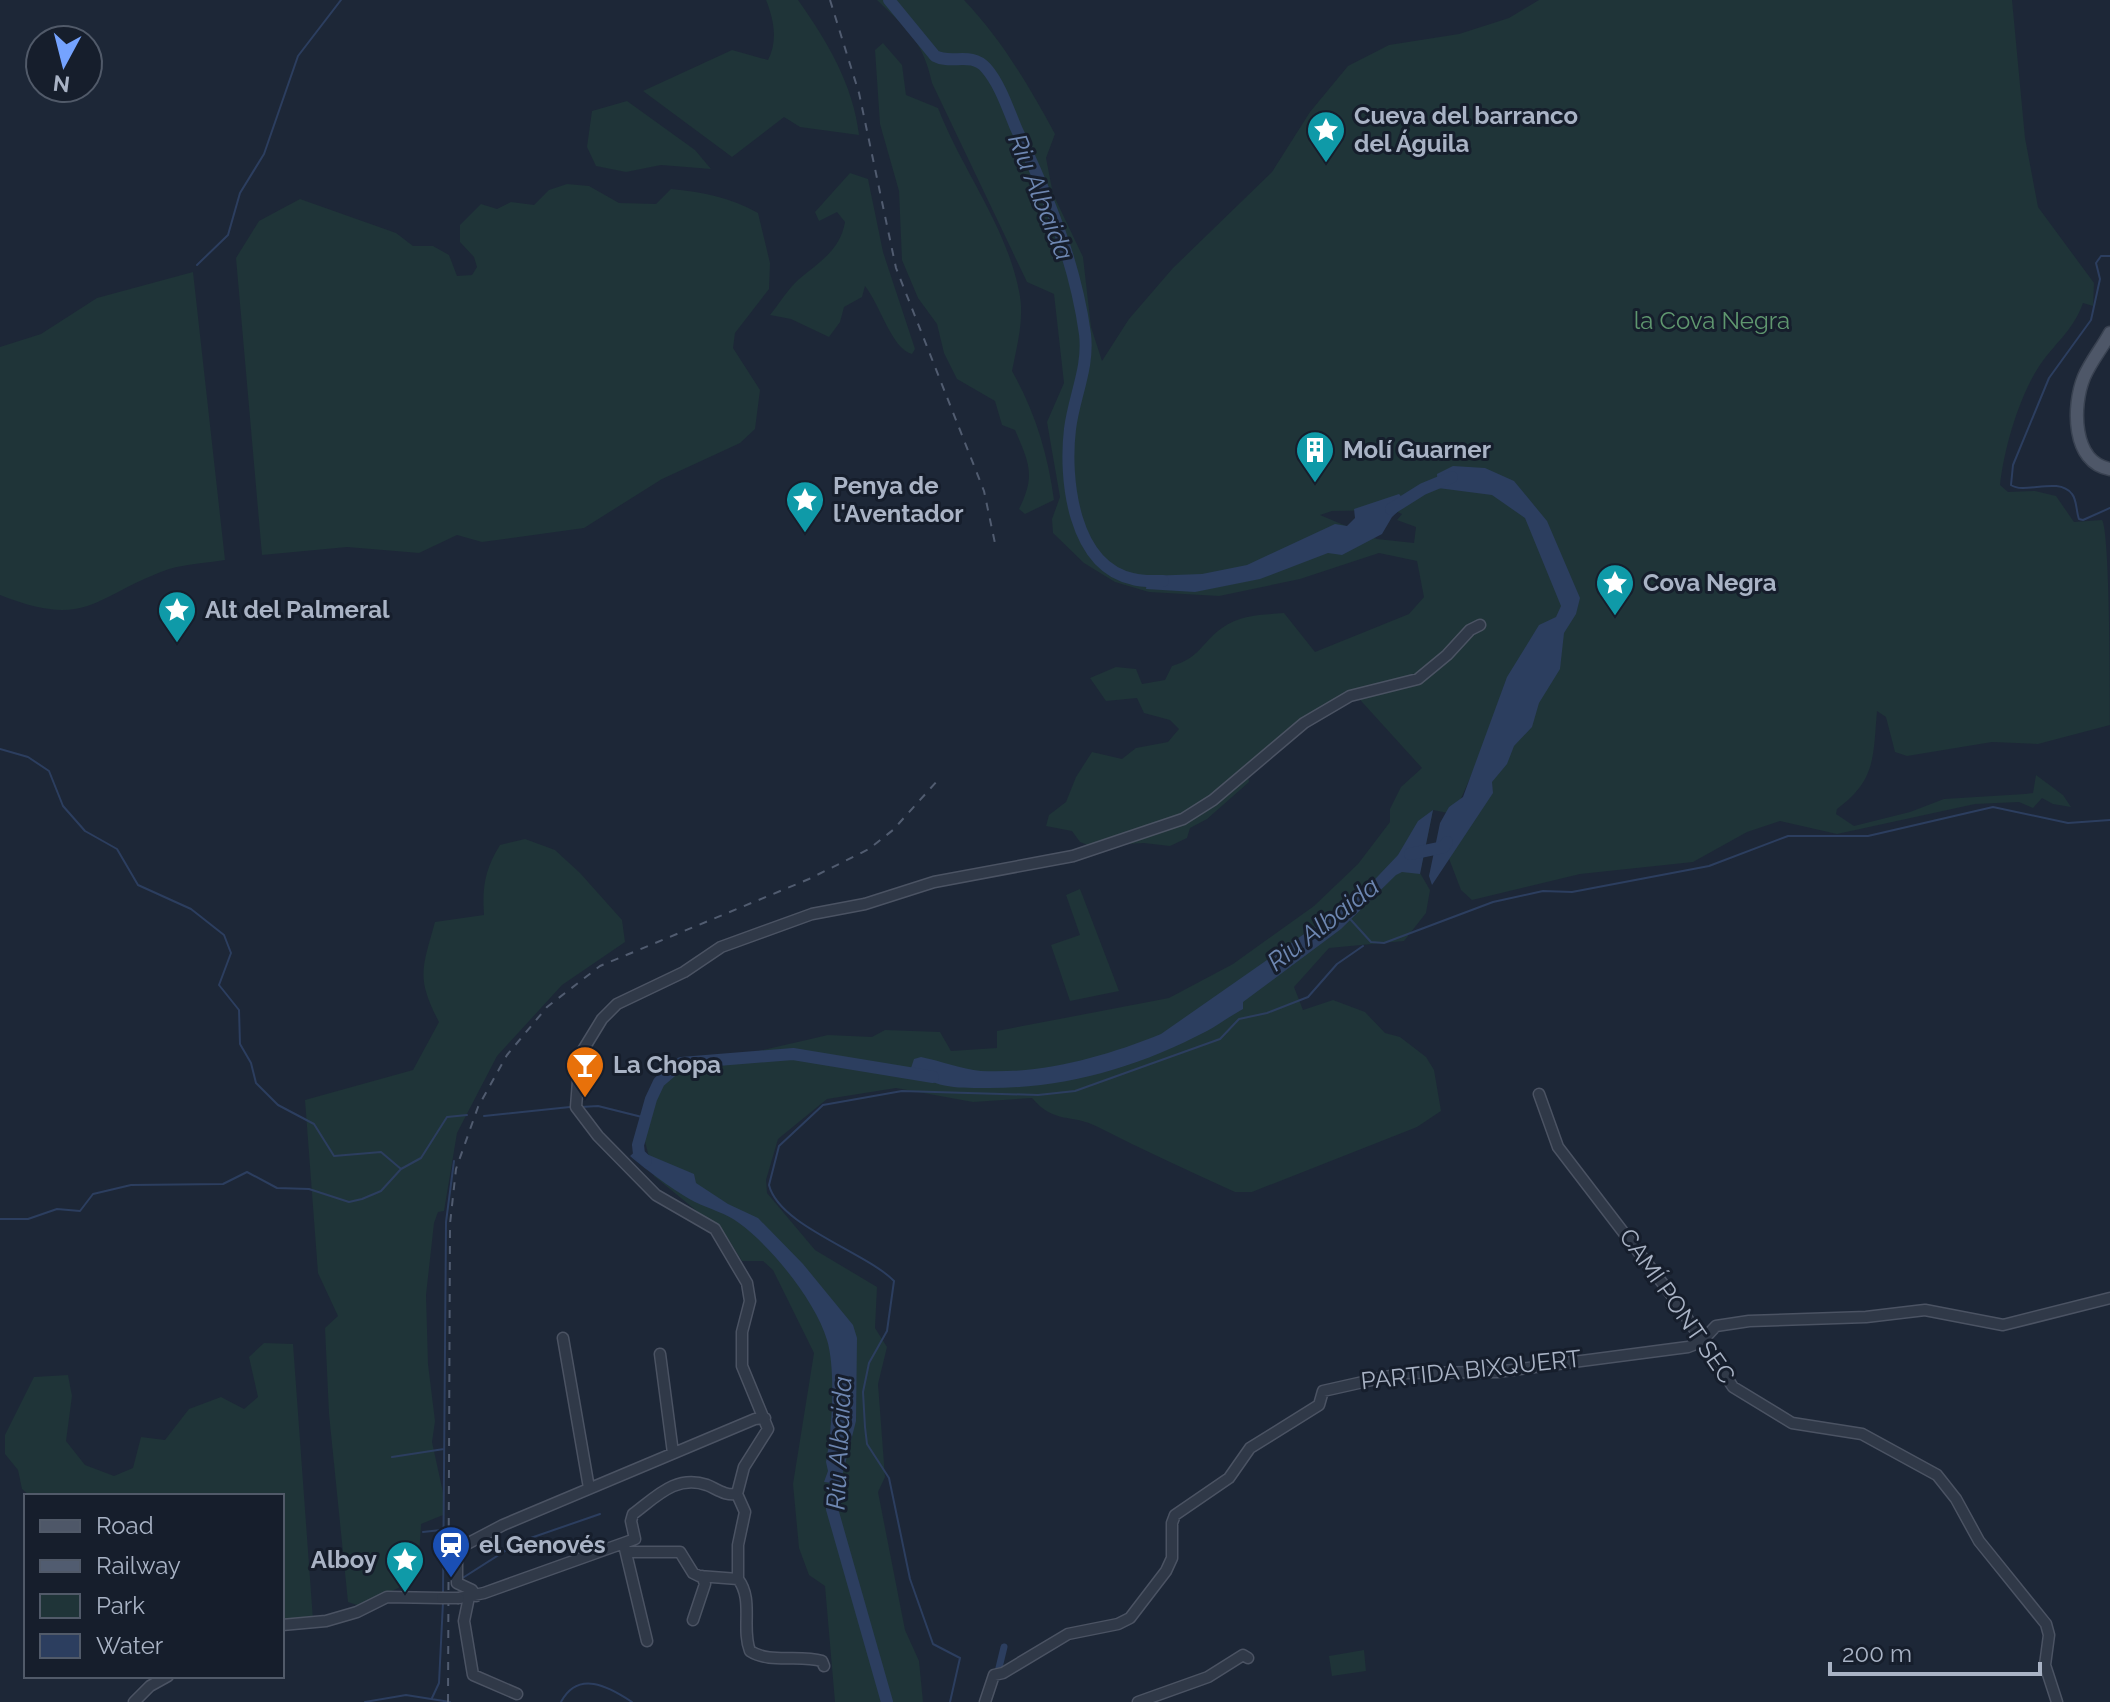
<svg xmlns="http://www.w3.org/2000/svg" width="2110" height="1702" font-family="Raleway,sans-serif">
<rect width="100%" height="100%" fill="#1d2737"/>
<path fill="#1f3438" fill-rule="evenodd" d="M766,0H798C827,41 853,84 859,135L800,127L784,117L732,157L643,91L732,50L768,60C778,41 774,20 766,0Z
M877,0H964C1002,40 1029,86 1055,134L1046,158L1053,194L1083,257L1091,327L1102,361L1129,319L1173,268L1272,172L1310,112L1348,66L1389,45L1459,34L1509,18L1539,0H2012L2025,138L2038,207L2094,283L2093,306L2083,303C2072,333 2054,343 2038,368C2018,400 2004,449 2000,485L2008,492L2035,491L2056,496L2074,522L2102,520C2110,531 2110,696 2110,725L2038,744L1992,742L1907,756L1895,752L1886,717L1877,711C1873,758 1876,780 1837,809L1836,814L1854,826L1910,812L1944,799L2025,794L2033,793L2036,775L2063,795L2071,807L2053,804L2042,798L2033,808L2019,802L1975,804L1837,834L1780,821L1747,832L1693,862L1580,874L1472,900L1461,890L1448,856L1507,677L1482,751L1459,803L1449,807L1448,813L1433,810L1420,873L1430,890L1426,913L1404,941L1329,948L1294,987L1303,1010L1333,1000L1365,1012L1385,1033L1400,1037L1426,1057L1434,1070L1441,1111L1417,1127L1252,1192H1235C1189,1171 1143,1150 1098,1127C1071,1113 1055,1125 1032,1098L973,1102L896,1088L827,1099L778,1139L766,1180L767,1193L815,1250L877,1287L875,1328L887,1347L878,1384L885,1477L878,1492L905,1630L919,1661L923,1702H835L825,1586L809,1575L799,1548L793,1484L814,1353L773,1270L763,1261H742L725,1234L654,1176L643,1134L659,1087L684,1068L828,1035L872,1037L885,1030L940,1032L951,1051L997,1048V1031L1169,998L1233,964L1314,906L1358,864L1390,822V809L1401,787L1422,768L1353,692L1247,766L1249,782L1207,819L1190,828L1187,838L1170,846L1144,843L1090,846L1080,842L1072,831L1046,826L1049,815L1066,802L1076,777L1092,752L1122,759L1136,748L1168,742L1179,729L1170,720L1144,713L1137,698L1106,701L1090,678L1116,667L1136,669L1142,684L1165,680L1172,666C1201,657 1201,643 1222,628C1241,614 1262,615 1284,613L1315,652L1409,614L1424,597L1417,561L1379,553L1300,579L1219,596L1149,592L1115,582L1084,563L1053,533L1052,519L1060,497L1047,422L1064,383L1054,294L1027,282L932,83C923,41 907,29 877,0ZM1393,510L1402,514L1397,520L1416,527L1414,543L1377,539L1320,515L1332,511Z
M883,43L902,65L906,95L938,108C962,170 1006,225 1019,291C1025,318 1017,345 1012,371C1035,411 1048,455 1054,500L1025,514L1019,509C1036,475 1029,463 1015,430L1002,425L995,401L957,379L944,353L937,324L918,298L902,260L899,191L880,124L875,50Z
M627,101L695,150L711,169L661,165L626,172L596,166L587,147L592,111Z
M850,173L868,179L883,252L915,349L912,354C891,348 881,306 865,286L862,297L844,307L840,322L829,337L791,319L770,315C779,304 788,289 798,280C819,262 840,251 845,222L837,212L819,221L815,212Z
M567,184L589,186L619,203L656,204L671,189C702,192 730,197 758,213L770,263L769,289L735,333L733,348L760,390L755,429L740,443L662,479L584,528L482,542L457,535L419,553L347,547L262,555L236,258L259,221L300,199L396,233L413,246H433L449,255L457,276L472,275L477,267L474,257L460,242V225L481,204L497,209L511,202L534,205L549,190Z
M193,272L225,560C207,563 186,564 169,569C93,596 89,630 0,595V347L41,334L97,298Z
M525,839L555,850L580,873L622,920L625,942L562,985L497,1056L457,1133L444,1211L438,1212L434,1223L426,1295L428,1364L435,1421L432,1442L444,1497L443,1515L421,1524C418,1588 414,1582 357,1605L348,1602L329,1414L325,1328L338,1316L318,1273L305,1100L413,1070L439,1022C416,978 422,969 435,922L484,915C482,887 485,869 500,845Z
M1080,889L1119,991L1070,1001L1051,945L1080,935L1066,895Z
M264,1343L293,1344L313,1620L282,1621V1496H30L22,1489L18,1470L5,1454V1435L34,1377L68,1375L72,1396L66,1441L85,1465L114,1476L133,1468L141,1437L165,1440L189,1409L221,1397L244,1409L258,1397L249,1357Z
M1364,1650L1366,1671L1332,1676L1329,1656Z"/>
<path fill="#2c3e5f" d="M1453,466L1485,468L1514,481L1547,521L1580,598L1576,614L1564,633L1560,669L1539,703L1532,727L1514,746L1507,764L1492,782L1493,793L1432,885L1429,876L1440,823L1449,807L1463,797L1507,677L1539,625L1556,617L1561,606L1525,518L1492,495L1438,488L1437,474Z
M1399,494L1407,503L1392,517L1382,534L1342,555L1328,553L1260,579L1195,592L1146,589L1148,576L1202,574L1247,565L1335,524L1347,526L1355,518L1354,509Z
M1433,810L1420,874L1402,872L1396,875L1341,929L1243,1002V1009C1230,1016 1218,1025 1207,1031C1136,1068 1064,1089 984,1088C956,1088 931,1088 911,1068L914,1059L921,1057C941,1061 961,1069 981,1071C1043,1074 1104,1057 1161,1034L1360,895L1398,855L1418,821Z
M637,1150L694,1174L696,1183L728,1204L758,1218L803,1264L853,1325L857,1338L856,1421L840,1484L824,1482L828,1471L826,1462C832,1432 836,1369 827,1340C816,1302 771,1246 739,1223C726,1213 709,1209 695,1202C676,1192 646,1170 630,1156Z"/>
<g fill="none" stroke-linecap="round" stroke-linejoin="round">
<path stroke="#2c3e5f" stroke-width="2" d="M2110,256H2101L2096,263L2100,279L2091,320L2049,378L2013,465L2011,485C2025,495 2058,476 2072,494C2077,500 2076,511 2079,519L2083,520L2110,508
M197,265L228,235L240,193L264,154L298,56L341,0
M0,749L28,757L49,771L63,806L85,831L117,849L138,885L191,909L224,935L231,953L219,985L239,1010L240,1044L251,1063L256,1083L278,1105L314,1124L334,1156L381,1152L401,1169
M1351,920L1371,942L1384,943L1493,902L1543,891L1572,892L1709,866L1788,836H1868L1993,807L2068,823L2110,820
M581,1107L598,1106L646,1118
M484,1116L570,1107
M0,1219H28L57,1209L80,1211L93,1194L131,1185L223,1184L247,1172L277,1188L309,1189L349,1202L362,1199L381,1191L401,1169L421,1158L447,1117L467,1115
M392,1457L444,1449
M423,1532L441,1530
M461,1579L519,1542L600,1514
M443,1595L446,1222L454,1161
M432,1698L439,1683L443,1602
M365,1702L406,1695L450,1702
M561,1702C578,1670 608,1686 632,1702
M950,1702L960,1658L933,1644L910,1579L889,1478L867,1444L865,1427L863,1392L869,1363L887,1331L894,1281C866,1252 779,1226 769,1185L779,1146L823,1105L902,1091L1038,1095L1075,1091L1220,1039L1239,1019L1267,1013L1308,997L1337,964L1363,946"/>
<path stroke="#2c3e5f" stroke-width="7" d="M997,1676L1004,1647"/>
<path stroke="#2c3e5f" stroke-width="12" d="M889,0L935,56C951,65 971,51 986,68C1000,84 1008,109 1016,128C1047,194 1075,261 1085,334C1089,368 1074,396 1070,429C1064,479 1073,566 1133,579C1142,582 1154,581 1163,581
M1391,509L1423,489L1452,477
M1410,854L1444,847L1447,842
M646,1161L639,1154L638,1145L651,1099L659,1082L681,1063L793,1054L933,1077
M837,1467L832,1509L887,1702"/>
<defs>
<path id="minor" d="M1539,1094L1558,1147L1673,1297L1733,1387L1792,1423L1862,1434L1937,1475L1956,1499L1979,1541L2046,1624L2049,1635L2045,1665L2057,1702
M563,1338L589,1488
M660,1354L673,1453
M737,1494L745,1512L738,1545V1579
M625,1549L647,1641
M626,1552H680L693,1573L699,1576L738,1579C754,1600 741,1628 750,1651C770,1664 799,1654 822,1661L824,1666
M476,1596L472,1590L457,1583V1554L463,1546L503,1525L755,1419L765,1418
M469,1597L464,1621L473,1675L517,1694
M459,1598L484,1593L635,1539L631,1521L633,1514C656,1497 676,1474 707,1485C717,1489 725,1496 737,1494L744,1467L768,1429L742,1366V1332L750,1301L747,1283L715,1229L656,1195L598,1136L576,1107L580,1055L602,1019L617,1004L684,972L721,947L812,914L865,904L934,882L1073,856L1183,819L1213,800L1304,723L1350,696L1418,679L1447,655L1470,630L1480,625
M693,1620L705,1584L702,1576
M282,1625L326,1621L357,1612L387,1597L442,1598
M134,1702L150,1686L168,1676
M985,1702L994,1675L1003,1673L1068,1634L1118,1624L1130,1618L1166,1571L1172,1558V1523L1175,1515L1229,1478L1250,1448L1319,1405L1323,1391L1403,1373L1497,1372L1688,1347L1701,1342L1716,1326L1749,1321L1866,1317L1925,1310L2003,1325L2110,1298
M1138,1702L1208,1677L1243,1655L1248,1658"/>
<path id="major" d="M2110,333C2102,348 2091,361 2084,377C2072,406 2072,463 2110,469"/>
</defs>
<use href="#minor" stroke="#4b5363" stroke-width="13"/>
<use href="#major" stroke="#394251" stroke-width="15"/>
<use href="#minor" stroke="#303948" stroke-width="10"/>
<use href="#major" stroke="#4e5768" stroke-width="12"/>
<path stroke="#515c70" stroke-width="2" stroke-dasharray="8 8" stroke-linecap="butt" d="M830,0L859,93L896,268L984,491L996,548
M448,1702L450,1224L456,1169L478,1107L507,1055L547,1007L600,966L809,879L869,849L893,830L938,780"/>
<defs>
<path id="minor-bridge" d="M442,1598H459"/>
</defs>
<use href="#minor-bridge" stroke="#4b5363" stroke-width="13" stroke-linecap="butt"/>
<use href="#minor-bridge" stroke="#303948" stroke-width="10"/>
</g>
<defs>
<symbol id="sight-pin" viewBox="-11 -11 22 30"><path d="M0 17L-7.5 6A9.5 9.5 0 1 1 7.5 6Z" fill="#0f9aa8" stroke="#161e2c"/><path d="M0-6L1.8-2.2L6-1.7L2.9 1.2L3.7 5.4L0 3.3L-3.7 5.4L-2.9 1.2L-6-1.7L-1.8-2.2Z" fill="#fff"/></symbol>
<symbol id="building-pin" viewBox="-11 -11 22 30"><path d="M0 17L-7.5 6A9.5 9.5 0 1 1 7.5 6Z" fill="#0f9aa8" stroke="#161e2c"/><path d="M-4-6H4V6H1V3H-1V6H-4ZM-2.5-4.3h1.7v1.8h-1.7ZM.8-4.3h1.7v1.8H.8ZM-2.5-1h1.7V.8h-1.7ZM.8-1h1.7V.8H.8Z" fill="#fff"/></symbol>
<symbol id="bar-pin" viewBox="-11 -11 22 30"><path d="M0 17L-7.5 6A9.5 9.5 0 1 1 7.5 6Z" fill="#e8710a" stroke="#161e2c"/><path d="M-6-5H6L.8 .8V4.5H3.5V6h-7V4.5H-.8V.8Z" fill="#fff"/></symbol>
<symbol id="station-pin" viewBox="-11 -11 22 30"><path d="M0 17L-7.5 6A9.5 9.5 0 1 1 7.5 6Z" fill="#1a4fb4" stroke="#161e2c"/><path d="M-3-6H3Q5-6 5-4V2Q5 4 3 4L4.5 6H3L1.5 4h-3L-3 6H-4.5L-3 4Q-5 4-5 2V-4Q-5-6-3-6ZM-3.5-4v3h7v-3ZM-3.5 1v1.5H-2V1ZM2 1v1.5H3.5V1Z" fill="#fff"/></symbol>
</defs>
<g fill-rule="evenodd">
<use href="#sight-pin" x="1304" y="108" width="44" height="60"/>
<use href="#building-pin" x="1293" y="428" width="44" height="60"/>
<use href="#sight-pin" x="783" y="478" width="44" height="60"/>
<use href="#sight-pin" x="1593" y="561" width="44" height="60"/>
<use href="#sight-pin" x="155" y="588" width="44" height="60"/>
<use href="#bar-pin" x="563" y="1043" width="44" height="60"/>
<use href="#station-pin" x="429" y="1523" width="44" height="60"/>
<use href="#sight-pin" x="383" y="1538" width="44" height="60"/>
</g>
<g text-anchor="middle" stroke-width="6" stroke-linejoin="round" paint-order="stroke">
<g font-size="24" font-weight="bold" fill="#a9b3c5" stroke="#161e2c" text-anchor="start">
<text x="1354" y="124">Cueva del barranco<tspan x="1354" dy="28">del Águila</tspan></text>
<text x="1343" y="458">Molí Guarner</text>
<text x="833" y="494">Penya de<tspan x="833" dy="28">l'Aventador</tspan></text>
<text x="1643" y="591">Cova Negra</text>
<text x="205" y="618">Alt del Palmeral</text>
<text x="613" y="1073">La Chopa</text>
<text x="479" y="1553">el Genovés</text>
<text x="377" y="1568" text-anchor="end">Alboy</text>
</g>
<g font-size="24" fill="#5f976f" stroke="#161e2c">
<text x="1712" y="329">la Cova Negra</text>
</g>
<g font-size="24" fill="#a9b3c5" stroke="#161e2c">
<text transform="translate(1677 1306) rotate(55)" y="8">CAMÍ PONT SEC</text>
<text transform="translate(1471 1370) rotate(-6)" y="8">PARTIDA BIXQUERT</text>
</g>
<g font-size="26" font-style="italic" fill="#6e87b2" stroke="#161e2c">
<text transform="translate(1041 197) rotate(68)" y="9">Riu Albaida</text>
<text transform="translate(1323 924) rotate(-38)" y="9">Riu Albaida</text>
<text transform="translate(839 1443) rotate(-87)" y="9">Riu Albaida</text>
</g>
</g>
<rect x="24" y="1494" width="260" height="184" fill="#161e2c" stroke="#515a69" stroke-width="2"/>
<rect x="40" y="1520" width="40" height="12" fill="#4e5768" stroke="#515a69" stroke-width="2"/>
<text x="96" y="1534" font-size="24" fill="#a9b3c5">Road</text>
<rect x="40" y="1560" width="40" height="12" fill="#515c70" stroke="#515a69" stroke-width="2"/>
<text x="96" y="1574" font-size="24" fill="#a9b3c5">Railway</text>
<rect x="40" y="1594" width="40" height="24" fill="#1f3438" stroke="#515a69" stroke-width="2"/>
<text x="96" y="1614" font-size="24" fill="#a9b3c5">Park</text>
<rect x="40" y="1634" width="40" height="24" fill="#2c3e5f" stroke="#515a69" stroke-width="2"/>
<text x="96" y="1654" font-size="24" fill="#a9b3c5">Water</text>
<g transform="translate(64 64) rotate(187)"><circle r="38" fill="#161e2c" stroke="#515a69" stroke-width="2"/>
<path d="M0-6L14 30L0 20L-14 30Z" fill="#75a3ff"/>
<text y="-12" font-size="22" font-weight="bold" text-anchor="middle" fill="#a9b3c5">N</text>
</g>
<path d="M1830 1662v12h210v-12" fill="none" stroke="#a9b3c5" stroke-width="4"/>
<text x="1842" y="1662" font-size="24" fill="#a9b3c5" stroke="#161e2c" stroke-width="6" paint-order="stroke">200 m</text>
</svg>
